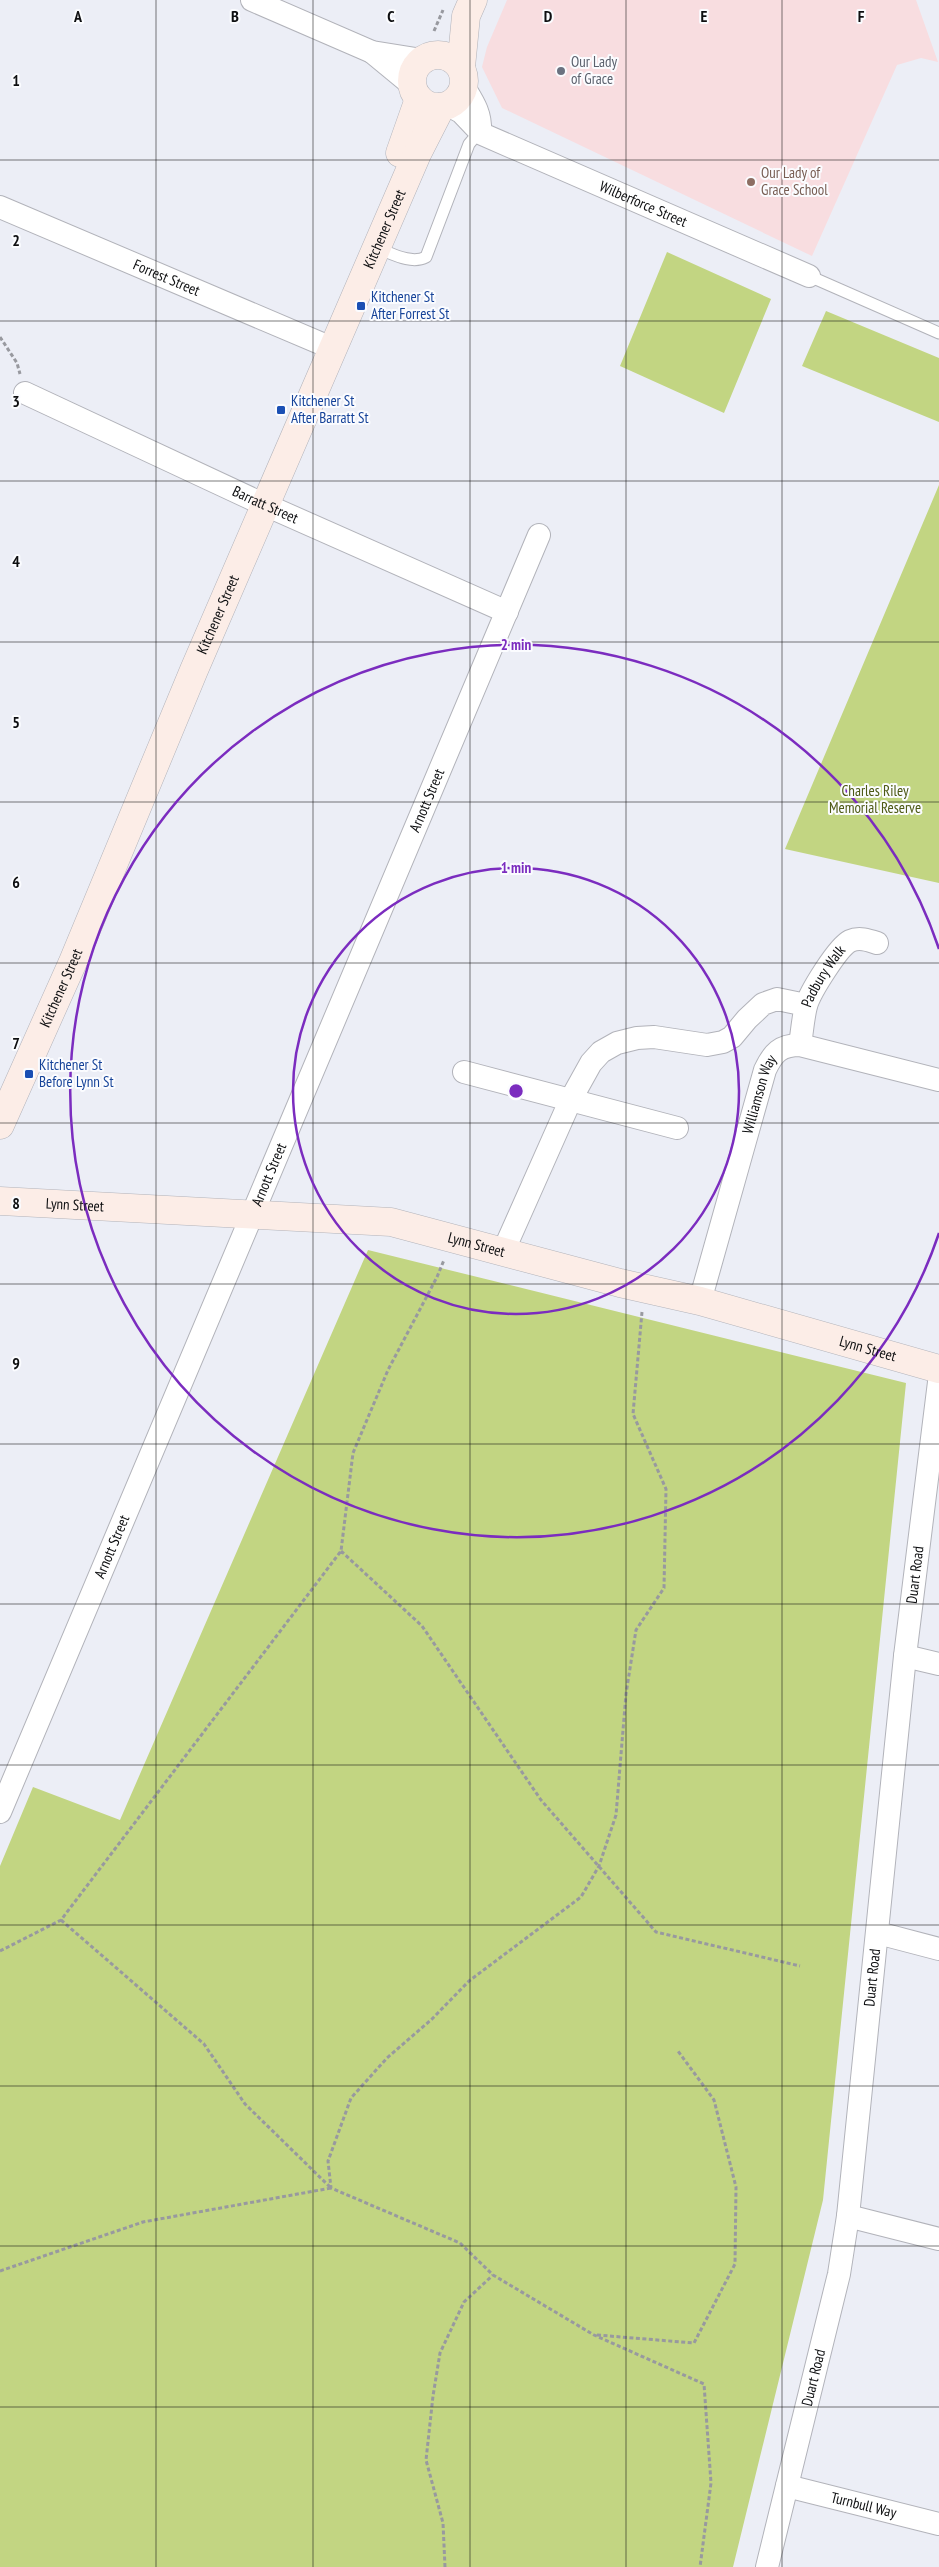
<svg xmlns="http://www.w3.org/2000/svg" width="939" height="2567" font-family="'PT Sans Narrow',sans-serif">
<rect width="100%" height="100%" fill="#eceef6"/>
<path fill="#f8dde0" d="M507,0H916L938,62L921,58L897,65L812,256L502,108L482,67L487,47Z"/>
<path fill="#c2d582" d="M667,252L771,299L724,413L620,366Z
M826,311L939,358V422L802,366Z
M939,485V883L785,849Z
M368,1250L906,1383L823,2200L733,2567H0V1866L33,1787L120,1820Z"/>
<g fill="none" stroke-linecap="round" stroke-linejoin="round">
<defs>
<path id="lane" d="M377,248C391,253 411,265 426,257L469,144L480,131
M809,276L939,333"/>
<g id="street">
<path d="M252,0L372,52L422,60"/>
<path d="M372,52L412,85"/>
<path d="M464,87C473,102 481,113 480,131"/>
<path id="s1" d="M448,105L461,112L482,134L809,276"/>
<path id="s2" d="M0,207L334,349"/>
<path id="s3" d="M25,393L252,499L507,612"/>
<path id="s4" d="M800,1045C802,1032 803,1018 806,1006C810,992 838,947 850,941C859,937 868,940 877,943"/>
<path d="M464,1072L677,1128"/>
<path d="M503,1252L571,1099L591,1063L601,1052L617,1043L637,1038L654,1037L707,1045L723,1042L732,1037L747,1019L763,1004L777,999L806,1005"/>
<path id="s5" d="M700,1301L765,1070C773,1053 780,1045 800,1045L939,1080"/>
<path d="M905,1656L939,1664"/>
<path id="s6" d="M0,1812L539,535"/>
<path d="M878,1933L939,1949"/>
<path d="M848,2216L939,2239"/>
<path id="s7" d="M787,2486L939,2524"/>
<path id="s8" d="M767,2567L839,2274L848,2216L905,1656L939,1382"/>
</g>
<g id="secondary">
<circle cx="438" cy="81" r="26"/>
<path d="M461,67L466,16L473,0"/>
<path d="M400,153L419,99"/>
<path id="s9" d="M0,1125L72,964L194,670L417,154L441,107"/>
<path id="s10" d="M0,1201L391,1222L620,1283L700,1301L939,1369"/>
</g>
</defs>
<use href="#lane" stroke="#b2b3ba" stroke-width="13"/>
<use href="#street" stroke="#b2b3ba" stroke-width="24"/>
<use href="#secondary" stroke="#b2b3ba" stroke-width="29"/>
<path stroke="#98999f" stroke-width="3" stroke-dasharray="4 2.5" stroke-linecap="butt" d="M434,31L443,10
M0,337L17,363L20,374
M642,1312L633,1414L666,1489L664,1588L636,1630L626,1694L616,1815L599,1866L581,1897L469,1981L432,2019L387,2058L351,2098L328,2161L331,2188L460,2243L493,2275L594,2335L704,2384L711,2483L700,2567
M341,1551L422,1626L541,1800L656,1932L800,1966
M61,1920L204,2044L245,2104L331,2188
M0,1951L61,1920L341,1551L353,1453L388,1370L437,1277L444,1260
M0,2271L143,2222L331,2188
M597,2335L694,2343L735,2264L736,2187L714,2100L678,2051
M445,2567L443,2523L426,2460L433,2396L440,2353L464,2302L493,2275"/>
<use href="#lane" stroke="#fff" stroke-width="11"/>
<use href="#street" stroke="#fff" stroke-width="22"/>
<use href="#secondary" stroke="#fcede7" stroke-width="28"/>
</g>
<path fill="none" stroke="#0e0f11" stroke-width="1" stroke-opacity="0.55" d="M156,0V2567M313,0V2567M470,0V2567M626,0V2567M782,0V2567M0,160H939M0,321H939M0,481H939M0,642H939M0,802H939M0,963H939M0,1123H939M0,1284H939M0,1444H939M0,1604H939M0,1765H939M0,1925H939M0,2086H939M0,2246H939M0,2407H939"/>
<g fill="none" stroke="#7b2cbf" stroke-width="2.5">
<circle cx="516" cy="1091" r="223"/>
<path d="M939 1233A446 446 0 1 1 939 949"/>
</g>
<circle fill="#6b7280" stroke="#fbfcff" stroke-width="2" cx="561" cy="71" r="5"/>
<circle fill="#8d6e63" stroke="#fbfcff" stroke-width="2" cx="751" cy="182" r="5"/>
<g fill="#1a4fb4" stroke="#fbfcff" stroke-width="2">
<rect x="356" y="301" width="10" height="10" rx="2.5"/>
<rect x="276" y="405" width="10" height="10" rx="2.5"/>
<rect x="24" y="1069" width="10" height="10" rx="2.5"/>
</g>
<g text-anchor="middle" stroke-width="4" stroke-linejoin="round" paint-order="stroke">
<g font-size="15" fill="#5b616d" stroke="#fbfcff" text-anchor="start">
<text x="571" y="67">Our Lady<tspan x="571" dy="17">of Grace</tspan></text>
</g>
<g font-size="15" fill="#785e54" stroke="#fbfcff" text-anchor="start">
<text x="761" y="178">Our Lady of<tspan x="761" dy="17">Grace School</tspan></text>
</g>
<g font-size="15" fill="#0e0f11" stroke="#fbfcff">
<text dy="5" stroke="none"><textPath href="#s1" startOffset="221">Wilberforce Street</textPath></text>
<text dy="5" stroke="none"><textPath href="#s9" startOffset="975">Kitchener Street</textPath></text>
<text dy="5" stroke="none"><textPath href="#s2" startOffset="181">Forrest Street</textPath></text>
<text dy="5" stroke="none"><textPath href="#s3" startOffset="265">Barratt Street</textPath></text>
<text dy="5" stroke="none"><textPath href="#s9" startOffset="555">Kitchener Street</textPath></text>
<text dy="5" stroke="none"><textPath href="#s6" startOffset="1098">Arnott Street</textPath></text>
<text dy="5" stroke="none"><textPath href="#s4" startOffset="74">Padbury Walk</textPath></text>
<text dy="5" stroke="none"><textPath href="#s9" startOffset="150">Kitchener Street</textPath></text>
<text dy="5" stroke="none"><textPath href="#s5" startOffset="215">Williamson Way</textPath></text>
<text dy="5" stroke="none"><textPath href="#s6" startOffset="692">Arnott Street</textPath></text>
<text dy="5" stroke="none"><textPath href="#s10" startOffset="75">Lynn Street</textPath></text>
<text dy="5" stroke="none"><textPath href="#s10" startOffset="480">Lynn Street</textPath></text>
<text dy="5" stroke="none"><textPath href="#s10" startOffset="885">Lynn Street</textPath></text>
<text dy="5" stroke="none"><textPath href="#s6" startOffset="288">Arnott Street</textPath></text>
<text dy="5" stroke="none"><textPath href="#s8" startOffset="1005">Duart Road</textPath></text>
<text dy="5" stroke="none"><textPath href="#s8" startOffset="600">Duart Road</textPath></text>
<text dy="5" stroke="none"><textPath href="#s8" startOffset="195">Duart Road</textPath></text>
<text dy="5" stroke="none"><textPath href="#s7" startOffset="79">Turnbull Way</textPath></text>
</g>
<g font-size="15" fill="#164399" stroke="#fbfcff" text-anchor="start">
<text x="371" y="302">Kitchener St<tspan x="371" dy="17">After Forrest St</tspan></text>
<text x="291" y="406">Kitchener St<tspan x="291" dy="17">After Barratt St</tspan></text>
<text x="39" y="1070">Kitchener St<tspan x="39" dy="17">Before Lynn St</tspan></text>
</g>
<g font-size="15" fill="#4d5915" stroke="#fbfcff">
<text x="875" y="796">Charles Riley<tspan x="875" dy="17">Memorial Reserve</tspan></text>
</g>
</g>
<g font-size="16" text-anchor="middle" font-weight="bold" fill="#0e0f11" stroke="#fbfcff" stroke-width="4" stroke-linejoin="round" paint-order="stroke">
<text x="78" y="22">A</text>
<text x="235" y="22">B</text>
<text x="391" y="22">C</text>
<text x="548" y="22">D</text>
<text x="704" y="22">E</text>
<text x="861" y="22">F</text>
<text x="16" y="86">1</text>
<text x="16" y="246">2</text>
<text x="16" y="407">3</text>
<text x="16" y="567">4</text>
<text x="16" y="728">5</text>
<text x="16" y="888">6</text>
<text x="16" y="1049">7</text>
<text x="16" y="1209">8</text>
<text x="16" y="1369">9</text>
</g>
<circle cx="516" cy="1091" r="8" fill="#7b2cbf" stroke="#fbfcff" stroke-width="2.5"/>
<g font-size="15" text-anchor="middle" font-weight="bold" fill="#7b2cbf" stroke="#fbfcff" stroke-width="4" stroke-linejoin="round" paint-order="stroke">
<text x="516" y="650">2 min</text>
<text x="516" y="873">1 min</text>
</g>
</svg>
